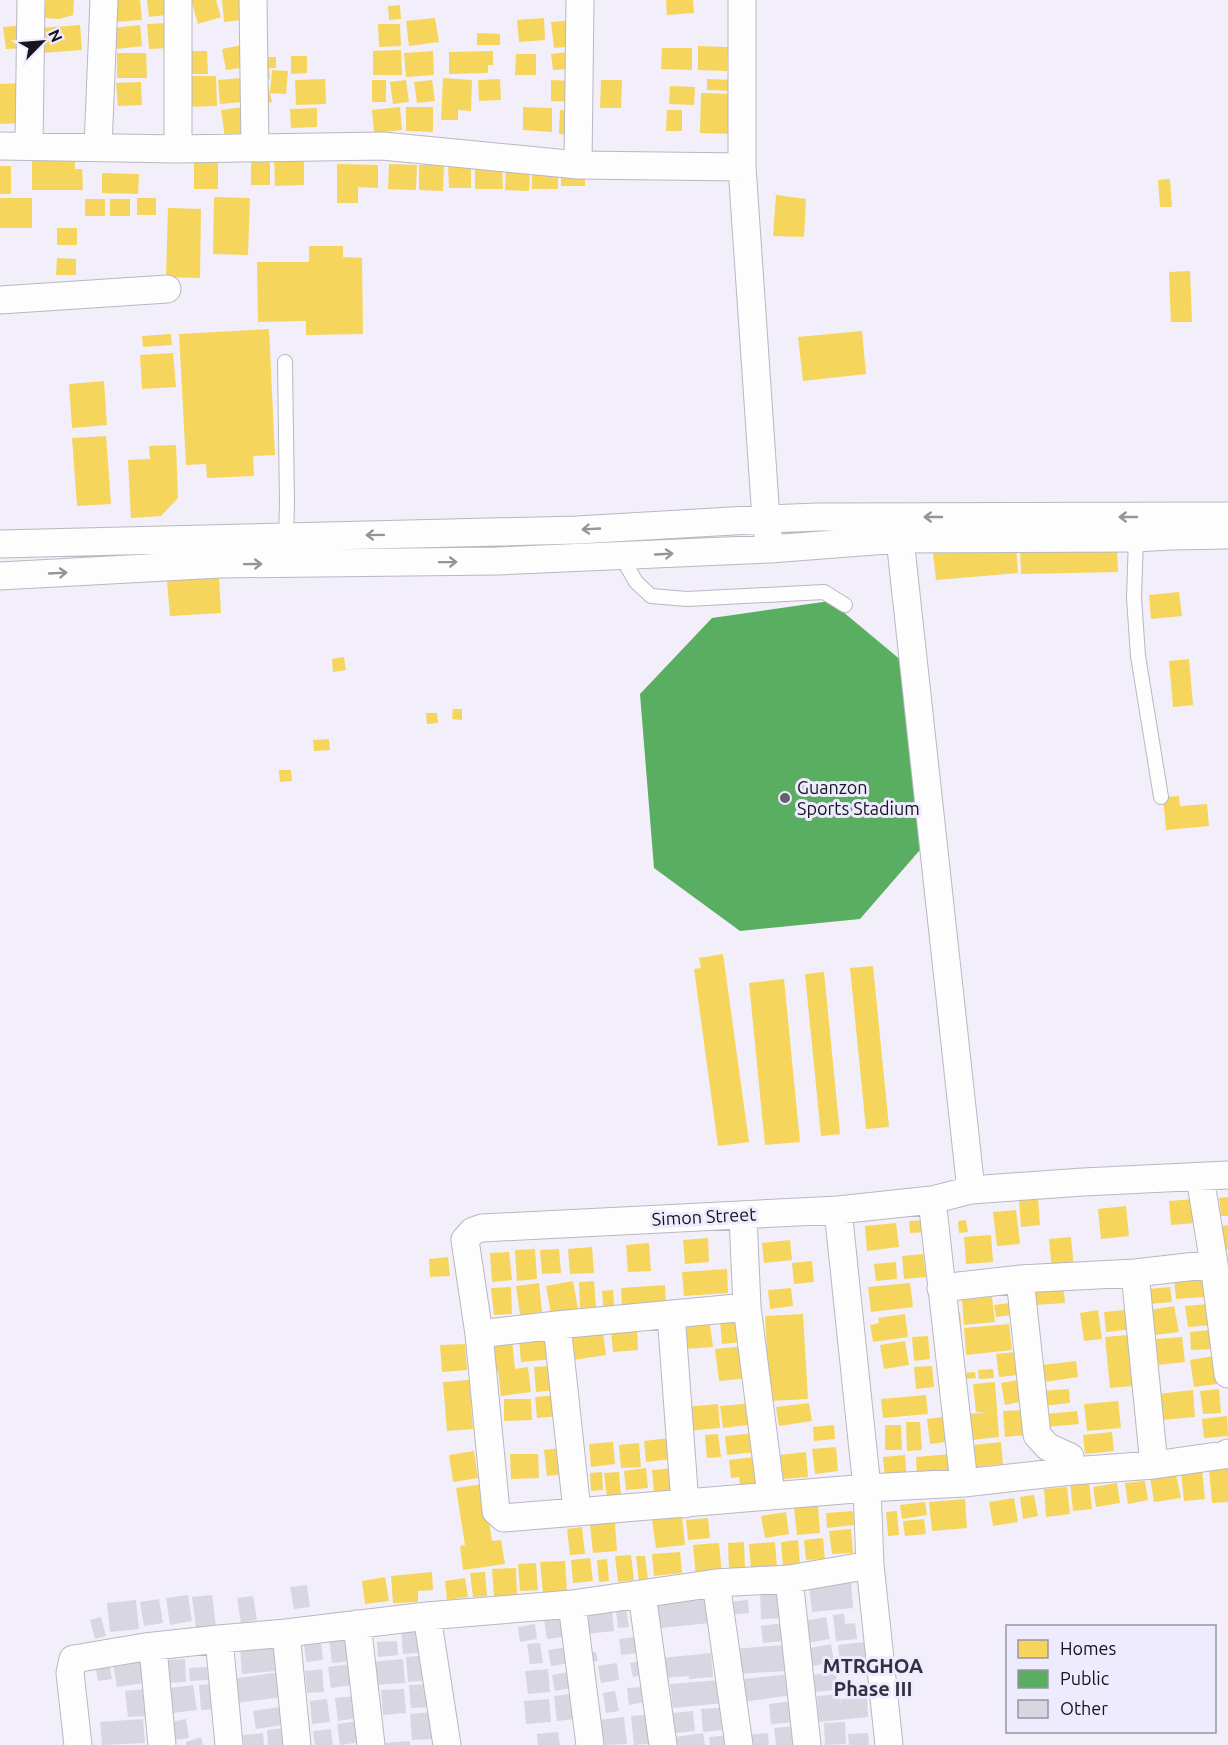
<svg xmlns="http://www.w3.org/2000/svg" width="1228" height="1745" font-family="Ubuntu,sans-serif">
<rect width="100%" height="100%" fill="#f2effa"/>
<path fill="#f6d55c" d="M46,0H74L73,15L59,19L44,18Z
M112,0H140L142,20L114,22Z
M147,0H165L166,15L149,17Z
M191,0H216L221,17L198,24Z
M222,0H245L248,19L224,22Z
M666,0H693L694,13L667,15Z
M400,5L401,19L389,20L388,6Z
M435,18L439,42L409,46L406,21Z
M544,18L545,40L519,42L517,20Z
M574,20L577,46L554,48L551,22Z
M167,23L168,48L149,49L147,24Z
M378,24H400L401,46L379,47Z
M26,25L28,48L6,49L3,27Z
M80,25L82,50L42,53L39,28Z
M140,25L142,46L116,49L113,28Z
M477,33L500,34V45H477Z
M242,45L247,67L226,70L222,49Z
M698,46L728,47L727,71L698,70Z
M662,48H692V70L661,69Z
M401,50L402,75H373V51Z
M186,51H207L208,74H187Z
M433,51L434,75L406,77L404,53Z
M493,51V65H488V73L449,74V52Z
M568,52L570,69L553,70L551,54Z
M117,53H146L147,78H117Z
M516,54H536V75H515Z
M291,56H307V73L291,74Z
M260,57H276V68H269L270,79H260Z
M272,70L288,71L286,94L270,93Z
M186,76H216L217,106L187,107Z
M241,78L243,102L220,104L218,80Z
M443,78L472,80L471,111L458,110V120H441Z
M325,79L326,104L296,105L295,80Z
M500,79L501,100L479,101L478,80Z
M707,79L735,80V91L707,90Z
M372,80H386V102H372Z
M406,80L409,102L393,104L390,82Z
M432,80L435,101L417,103L414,82Z
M551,80L573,81V102L551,101Z
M601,80H622L621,108H600Z
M141,82L142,105L118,106L116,83Z
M22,83L24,123L0,124V84Z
M268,85L272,102L264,104L260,87Z
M670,86L695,87L694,105L669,104Z
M701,93L734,94L733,134L700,133Z
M243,107L246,135L225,138L221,110Z
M400,107L402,130L374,133L372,110Z
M406,107H433V132L406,131Z
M523,107L552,108V132L523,130Z
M317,108V127L291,128L290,109Z
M560,110H575V135L559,134Z
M667,110H682V131H666Z
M32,157H75V169H82L83,190H32Z
M274,157H304V185L275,186Z
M194,158H218V189H194Z
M251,158H270V185H251Z
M337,164L378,165V188L358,187V203H337Z
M389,164L417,165L416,190L388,189Z
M471,164V188H449L448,165Z
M419,165H444L443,191L419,190Z
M0,166H11V194H0Z
M506,166L530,167L529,191L505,190Z
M475,167H502L503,189H475Z
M532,167H558V189H532Z
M561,167H585V186H561Z
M102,173L139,174L138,194L102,193Z
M1170,179L1172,207H1160L1158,180Z
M776,195L806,199L804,237L773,236Z
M214,197L250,198L248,255L213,254Z
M0,198H32V228H0Z
M137,198H156V215H137Z
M85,199H105V216H85Z
M110,199H130V216H110Z
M168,208L201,209L200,278L166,277Z
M57,228H77V245H57Z
M309,246H343V257L362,258L363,334L306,335V321L258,322L257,262H309Z
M57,258L76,259V275H56Z
M1190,271L1192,322H1171L1169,272Z
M269,329L275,455L253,456L254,476L207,478L206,464L186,465L179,334Z
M862,331L866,374L803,381L798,337Z
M171,334L172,345L143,347L142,336Z
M173,353L176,387L142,389L140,355Z
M104,381L107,425L72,428L69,384Z
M106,436L111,504L77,506L72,438Z
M176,445L178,498L161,516L131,518L128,460L150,459L149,446Z
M1016,545L1018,573L936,580L933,553Z
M1117,547L1118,572L1021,574L1020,549Z
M219,577L221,613L170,616L167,581Z
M1179,592L1182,616L1151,619L1149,595Z
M344,657L346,670L333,672L332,659Z
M1189,659L1193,705L1173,707L1169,661Z
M453,709H462V720L452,719Z
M426,713H437L438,723L427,724Z
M329,739L330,750L314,751L313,740Z
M279,770H291L292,781L280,782Z
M1179,796L1180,806L1207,804L1209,826L1166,830L1163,797Z
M723,954L749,1142L718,1146L694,969L701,968L699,958Z
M873,966L889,1127L866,1129L850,968Z
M824,972L840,1134L821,1136L805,974Z
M784,979L800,1142L765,1145L749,983Z
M1228,1197V1216H1221L1219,1198Z
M1038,1198L1040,1225L1021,1227L1019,1200Z
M1194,1199L1196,1223L1171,1225L1169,1201Z
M1126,1206L1129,1236L1101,1239L1098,1209Z
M1016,1210L1020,1244L997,1246L993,1212Z
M926,1220L927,1232L910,1233L909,1221Z
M966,1220L968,1232L959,1233L958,1221Z
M896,1223L899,1247L867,1251L865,1226Z
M1228,1225V1249L1226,1250L1221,1226Z
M991,1235L993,1262L966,1264L964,1237Z
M1071,1237L1074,1270L1052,1272L1049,1239Z
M708,1238L709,1262L685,1264L683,1240Z
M790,1240L792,1260L764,1263L762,1243Z
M649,1243L651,1271L628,1272L626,1245Z
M592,1247L594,1273L570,1274L568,1249Z
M535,1249L537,1279L517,1281L515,1250Z
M559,1249L561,1273L542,1274L540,1250Z
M509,1252L512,1280L492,1282L490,1253Z
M923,1254L926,1277L904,1279L902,1256Z
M448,1257L450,1276L430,1277L429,1259Z
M812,1261L814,1282L794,1284L792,1263Z
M896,1262L897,1279L876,1281L874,1264Z
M727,1269L728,1293L684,1296L682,1272Z
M1203,1274L1205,1297L1176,1299L1174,1277Z
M573,1281L578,1309L551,1314L546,1286Z
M594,1281L596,1307L580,1308L579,1282Z
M539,1283L542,1312L520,1315L516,1286Z
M910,1283L913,1307L871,1312L868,1287Z
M1063,1283L1065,1303L1035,1305L1033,1287Z
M665,1285L666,1304L622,1308L621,1288Z
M511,1287L512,1314L494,1315L491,1288Z
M1170,1287L1172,1302L1149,1304L1148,1289Z
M791,1288L793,1306L770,1309L768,1290Z
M613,1290L615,1315H604L602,1291Z
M992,1297L995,1322L964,1325L962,1300Z
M1019,1302L1020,1314L996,1317L994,1305Z
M1209,1304L1211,1325L1188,1327L1185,1306Z
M1174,1306L1179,1332L1148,1336L1144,1311Z
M1134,1309L1135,1329L1106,1332L1104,1312Z
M1098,1310L1102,1339L1084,1341L1080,1313Z
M952,1312H960L962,1335H955Z
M803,1314L808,1399L770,1401L765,1316Z
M905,1314L908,1337L873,1342L870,1325L879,1323L878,1318Z
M740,1318L743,1342L722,1344L720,1320Z
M1009,1324L1012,1350L966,1355L964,1328Z
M710,1325L713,1347L684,1349L682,1327Z
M637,1328L638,1350L613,1352L611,1331Z
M1209,1330L1211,1349L1191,1350L1190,1332Z
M603,1332L606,1355L573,1360L569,1337Z
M1140,1334L1145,1385L1110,1388L1105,1337Z
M552,1336L554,1359L521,1362L519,1339Z
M928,1336L930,1359L914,1361L912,1337Z
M1182,1337L1185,1362L1158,1365L1156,1339Z
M512,1339L515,1369L528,1367L531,1392L501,1396L498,1371H495L493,1341Z
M905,1341L909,1365L884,1369L880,1345Z
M465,1344L467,1370L442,1372L440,1345Z
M746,1346L749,1378L719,1381L715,1349Z
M1015,1352L1019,1375L999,1377L996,1354Z
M1219,1355L1214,1367L1217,1384L1194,1387L1190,1360Z
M1076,1361L1078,1377L1044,1382L1042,1365Z
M554,1366L557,1390L536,1392L534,1367Z
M932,1366L934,1387L916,1389L914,1367Z
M993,1369L994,1378L979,1379L978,1370Z
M975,1372L976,1378L964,1379V1373Z
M1023,1379L1028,1400L1005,1405L1001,1383Z
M469,1380L473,1429L447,1431L443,1382Z
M995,1382L999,1437L972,1440L969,1414L987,1412H976L973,1384Z
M1069,1389L1070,1403L1042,1406L1041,1391Z
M1219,1389L1221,1413L1203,1414L1200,1391Z
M1193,1390L1195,1417L1161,1420L1158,1394Z
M556,1395L559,1416L537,1418L535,1397Z
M926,1395L928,1414L883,1418L881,1399Z
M504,1399H531L532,1420L504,1421Z
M1118,1401L1121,1428L1087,1431L1084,1404Z
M753,1403L755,1424L723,1428L720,1406Z
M809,1403L812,1421L779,1426L776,1407Z
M718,1404L720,1428L686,1431L684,1407Z
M1024,1410L1026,1435L1005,1437L1003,1411Z
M1077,1411L1079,1424L1046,1427L1045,1414Z
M951,1416L954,1441L930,1444L927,1419Z
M1227,1416L1228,1436L1204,1438L1202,1419Z
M906,1422H920L922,1450L907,1451Z
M834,1425L835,1439L814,1441L813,1427Z
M885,1425H901L902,1450H885Z
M1112,1432L1114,1451L1085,1454L1083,1435Z
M755,1433L757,1452L727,1455L725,1436Z
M718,1434L721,1457L707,1458L705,1435Z
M669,1438L671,1459L646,1462L644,1441Z
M613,1442L615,1464L591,1467L589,1444Z
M1001,1442L1003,1464L976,1467L974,1445Z
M639,1443L641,1467L621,1468L619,1445Z
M836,1447L838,1471L815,1474L812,1449Z
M560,1448L564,1474L547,1476L544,1450Z
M474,1451L478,1478L453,1482L449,1455Z
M806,1452L808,1477L783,1479L780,1455Z
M510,1454H538L539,1478L511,1479Z
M950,1454L952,1475L917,1478L916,1457Z
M905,1455L907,1479L885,1481L883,1457Z
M755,1457L758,1485L740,1487L739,1477L731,1478L729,1460Z
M646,1468L648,1488L626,1490L624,1471Z
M675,1468L677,1490L654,1492L652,1470Z
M1228,1468V1502L1212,1503L1209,1470Z
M1202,1469L1205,1499L1184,1501L1181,1471Z
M602,1472L603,1490L591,1491L590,1473Z
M619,1472L621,1496L607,1498L604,1473Z
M1176,1474L1181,1498L1154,1502L1150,1478Z
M1089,1481L1092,1509L1073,1511L1070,1482Z
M1145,1481L1148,1500L1128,1504L1125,1483Z
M1117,1483L1120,1503L1096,1507L1093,1487Z
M483,1484L492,1541L501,1540L505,1564L463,1570L460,1546L465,1545L456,1488Z
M1067,1487L1070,1514L1046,1517L1044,1489Z
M1034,1495L1038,1516L1023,1519L1020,1497Z
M1014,1498L1018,1522L993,1526L989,1502Z
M965,1499L967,1528L932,1531L929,1502Z
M925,1502L927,1515L902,1519L900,1505Z
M818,1506L820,1533L797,1535L794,1508Z
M853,1511L854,1525L827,1528L826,1513Z
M897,1511L899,1535L888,1536L886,1512Z
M786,1512L789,1534L765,1538L761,1516Z
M682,1517L685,1545L656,1548L652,1520Z
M708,1518L710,1538L688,1540L686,1520Z
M924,1519L926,1534L905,1536L903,1521Z
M615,1523L617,1551L593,1553L590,1525Z
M582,1527L585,1554L570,1555L567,1529Z
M851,1529L853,1553L832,1554L829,1531Z
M823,1538L825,1559L806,1560L804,1540Z
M798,1540L800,1565L783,1567L781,1542Z
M744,1542L745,1569H729L728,1543Z
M775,1542L777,1568L751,1570L749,1544Z
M719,1543L722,1576L696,1578L693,1545Z
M680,1552L682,1573L654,1576L652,1554Z
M631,1555L634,1580L618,1582L615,1556Z
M636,1556H645L648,1580L639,1581Z
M590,1558L593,1581L573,1583L571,1560Z
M607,1559L609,1581L599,1582L597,1560Z
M565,1561L567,1592L543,1594L540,1562Z
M536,1563L538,1590L520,1591L518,1564Z
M516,1568L517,1595L494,1596L492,1569Z
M432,1572L433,1590L418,1591V1602L393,1603L391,1576Z
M485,1572L487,1596L473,1597L470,1573Z
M385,1577L389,1601L365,1604L362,1581Z
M465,1578L468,1597L447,1600L445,1581Z"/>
<path fill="#5aae61" d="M830,601L908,666L926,843L860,919L740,931L654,868L640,694L712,618Z"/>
<path fill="#d8d6e0" d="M851,1582L853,1608L812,1612L809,1586Z
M307,1585L310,1607L294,1609L290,1587Z
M760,1592H785V1618L761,1619Z
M188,1595L192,1621L170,1625L166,1598Z
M212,1595L216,1626L196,1628L192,1597Z
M707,1595L710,1623L660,1628L656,1600Z
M253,1596L257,1620L241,1623L237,1598Z
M159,1599L163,1623L144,1626L140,1602Z
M136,1600L139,1629L110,1632L107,1603Z
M748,1600L749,1613L728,1615L726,1602Z
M626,1609L629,1627L618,1628L616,1611Z
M612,1611L614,1631L586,1634L584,1614Z
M844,1614L845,1624L855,1623L857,1639L836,1641L833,1615Z
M567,1616L569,1636L547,1639L544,1619Z
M101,1617L106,1636L95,1639L90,1620Z
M826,1617L830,1639L807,1643L804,1621Z
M784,1623L786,1641L763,1643L761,1626Z
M535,1624L537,1639L520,1642L518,1627Z
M421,1627L424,1652L403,1654L401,1628Z
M350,1637L353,1661L332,1663L329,1640Z
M636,1637L638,1653L621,1655L619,1639Z
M321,1641L323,1660L306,1662L304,1643Z
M397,1641L398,1655L378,1657L377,1642Z
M864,1642L866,1661L840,1663L838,1645Z
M540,1643L543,1663L530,1664L527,1644Z
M274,1644L276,1671L242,1674L240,1648Z
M831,1644L834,1662L813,1666L810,1648Z
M784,1645L786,1671L736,1674L734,1649Z
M568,1647L571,1663L551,1666L548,1650Z
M596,1652L598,1661L592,1662L590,1653Z
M711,1653L713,1677L689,1679V1676L664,1678L662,1658Z
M431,1655L433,1680L408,1682L406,1657Z
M141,1659L144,1683L117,1687L113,1663Z
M185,1659L186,1682L165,1683L164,1660Z
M403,1659L405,1683L373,1685L371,1662Z
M644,1660L647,1674L633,1677L630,1663Z
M109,1662L112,1679L98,1681L95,1665Z
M617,1663L619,1680L601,1683L598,1666Z
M350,1664L352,1685L331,1688L328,1667Z
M207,1667L208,1680L190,1681L189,1668Z
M322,1669L324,1692L307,1693L305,1671Z
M548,1669L550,1692L528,1694L525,1671Z
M279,1672L282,1697L236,1703L232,1679Z
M568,1672L571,1688L555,1691L552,1675Z
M836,1672L838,1690L814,1692L812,1675Z
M789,1674L792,1695L736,1703L734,1680Z
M721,1680L724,1703L673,1708L670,1684Z
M216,1684L217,1709L201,1710L199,1685Z
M430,1684L432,1707L411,1708L409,1685Z
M193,1685L197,1710L173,1713L170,1688Z
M643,1687L645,1702L629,1705L627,1688Z
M146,1689L148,1716L128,1717L125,1691Z
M404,1689L406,1713L383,1715L381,1690Z
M615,1691L619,1711L606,1713L603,1693Z
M579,1693L583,1718L557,1721L554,1696Z
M840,1694L841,1707V1699L867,1697L868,1717L819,1722L817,1696Z
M355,1696L358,1718L338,1721L335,1698Z
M327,1699L330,1722L312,1724L310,1701Z
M549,1699L551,1722L526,1724L524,1701Z
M792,1701L795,1722L771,1724L769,1704Z
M280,1707L283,1725L256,1729L253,1711Z
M720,1708L722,1730L703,1732L701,1709Z
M693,1711L695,1731L676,1733L673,1713Z
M432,1712L434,1739L412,1740L410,1714Z
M655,1714L658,1743L634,1745L631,1716Z
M624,1717L627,1744L602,1745L599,1720Z
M143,1719L145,1743L102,1745L100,1722Z
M186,1719L189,1738L174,1740L171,1722Z
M358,1721L361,1742L340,1745L337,1724Z
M845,1722L846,1744L825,1745L824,1723Z
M795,1726L797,1745H776L774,1728Z
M295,1727L297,1745H268L267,1730Z
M331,1729L333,1745H315L313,1731Z
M558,1732L560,1745H538L537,1734Z
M263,1733L264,1745H244L243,1735Z
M703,1733L705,1745H676L675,1737Z
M768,1733L769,1745H747L746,1735Z
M868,1733L869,1745H849L848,1734Z
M731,1735L732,1745H710L709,1737Z
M201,1737L203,1745H186V1742Z
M410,1741V1745H382V1743Z"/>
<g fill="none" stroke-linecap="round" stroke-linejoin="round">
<defs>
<path id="lane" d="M285,362L287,503L286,537
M1136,538L1134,598L1138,656L1161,797
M629,555L628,568L636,582L651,596L687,599L824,592L845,605"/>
<path id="street" d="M253,0L255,147
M0,146L178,149L383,146L578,165L742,167L766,519L768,536
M29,146L31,0
M98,147L104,0
M178,149V0
M578,165L580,0
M742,167V0
M0,300L167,289
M900,539L971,1190
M0,544L577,530L766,519L819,517L1228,516
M0,576L220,564L497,561L770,549L900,539L1136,538L1170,536L1228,535
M1228,1175L1083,1182L971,1190L932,1200L838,1210L482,1228L473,1231L465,1240L479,1334L496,1511L504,1518L867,1488L964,1483L1072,1471L1154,1465L1224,1455L1228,1453
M1200,1177L1214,1264L1228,1374
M932,1200L964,1483
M838,1210L867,1488L870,1565L889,1745
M743,1216L747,1307L771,1495
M1135,1273L1154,1465
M1020,1279L1037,1435L1048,1447L1070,1457L1072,1471
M941,1288L1020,1279L1135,1273L1214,1264
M671,1314L685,1504
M479,1334L557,1325
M577,1511L557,1325L747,1307
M789,1579L807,1745
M716,1583L739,1745
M642,1594L663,1745
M572,1604L590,1745
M427,1616L447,1745
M357,1624L371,1745
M286,1633L297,1745
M219,1639L229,1745
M153,1648L162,1745
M78,1745L70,1673L73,1659L80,1658L145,1647L219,1639L286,1633L427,1616L572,1604L716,1583L789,1579L870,1565"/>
</defs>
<use href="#lane" stroke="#b9b7c0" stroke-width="16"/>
<use href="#street" stroke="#b9b7c0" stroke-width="29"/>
<use href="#lane" stroke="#fdfdfe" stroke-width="14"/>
<use href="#street" stroke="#fdfdfe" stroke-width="27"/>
</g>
<defs><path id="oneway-shaft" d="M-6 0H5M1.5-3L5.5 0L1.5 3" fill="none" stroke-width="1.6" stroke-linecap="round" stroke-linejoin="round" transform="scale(1.5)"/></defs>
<g stroke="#959498">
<use href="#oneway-shaft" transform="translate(933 517) rotate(180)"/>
<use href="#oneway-shaft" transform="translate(1128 517) rotate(180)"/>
<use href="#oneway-shaft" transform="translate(591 529) rotate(177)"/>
<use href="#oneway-shaft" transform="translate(375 535) rotate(179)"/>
<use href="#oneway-shaft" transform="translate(664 554) rotate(-3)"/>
<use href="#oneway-shaft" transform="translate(448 562) rotate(-1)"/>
<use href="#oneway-shaft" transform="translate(253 564) rotate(-1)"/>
<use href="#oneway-shaft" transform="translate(58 573) rotate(-3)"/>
</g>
<circle fill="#63616a" stroke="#efebfe" stroke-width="2" cx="785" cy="798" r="6"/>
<g text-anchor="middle" stroke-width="6" stroke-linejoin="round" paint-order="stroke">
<g font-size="18" fill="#16141c" stroke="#efebfe" text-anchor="start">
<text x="797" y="794">Guanzon<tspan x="797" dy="21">Sports Stadium</tspan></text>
</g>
<g font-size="18" fill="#16141c" stroke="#efebfe">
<text transform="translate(704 1217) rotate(-3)" y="6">Simon Street</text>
</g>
<g font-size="20" font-weight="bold" fill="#343042" stroke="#efebfe">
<text x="873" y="1673">MTRGHOA<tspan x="873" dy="23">Phase III</tspan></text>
</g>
</g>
<rect x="1006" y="1625" width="210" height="108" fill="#efebfe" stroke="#9895a4" stroke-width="1.5"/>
<rect x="1018" y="1640" width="30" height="18" fill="#f6d55c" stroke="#9895a4" stroke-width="1.5"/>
<text x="1060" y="1655" font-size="18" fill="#16141c">Homes</text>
<rect x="1018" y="1670" width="30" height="18" fill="#5aae61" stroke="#9895a4" stroke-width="1.5"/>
<text x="1060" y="1685" font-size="18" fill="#16141c">Public</text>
<rect x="1018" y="1700" width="30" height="18" fill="#d8d6e0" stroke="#9895a4" stroke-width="1.5"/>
<text x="1060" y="1715" font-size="18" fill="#16141c">Other</text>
<g transform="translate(42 42) rotate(65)" stroke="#efebfe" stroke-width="4.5" paint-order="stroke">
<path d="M0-4.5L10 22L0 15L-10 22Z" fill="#16141c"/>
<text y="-9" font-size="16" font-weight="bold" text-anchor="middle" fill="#16141c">N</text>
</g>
</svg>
